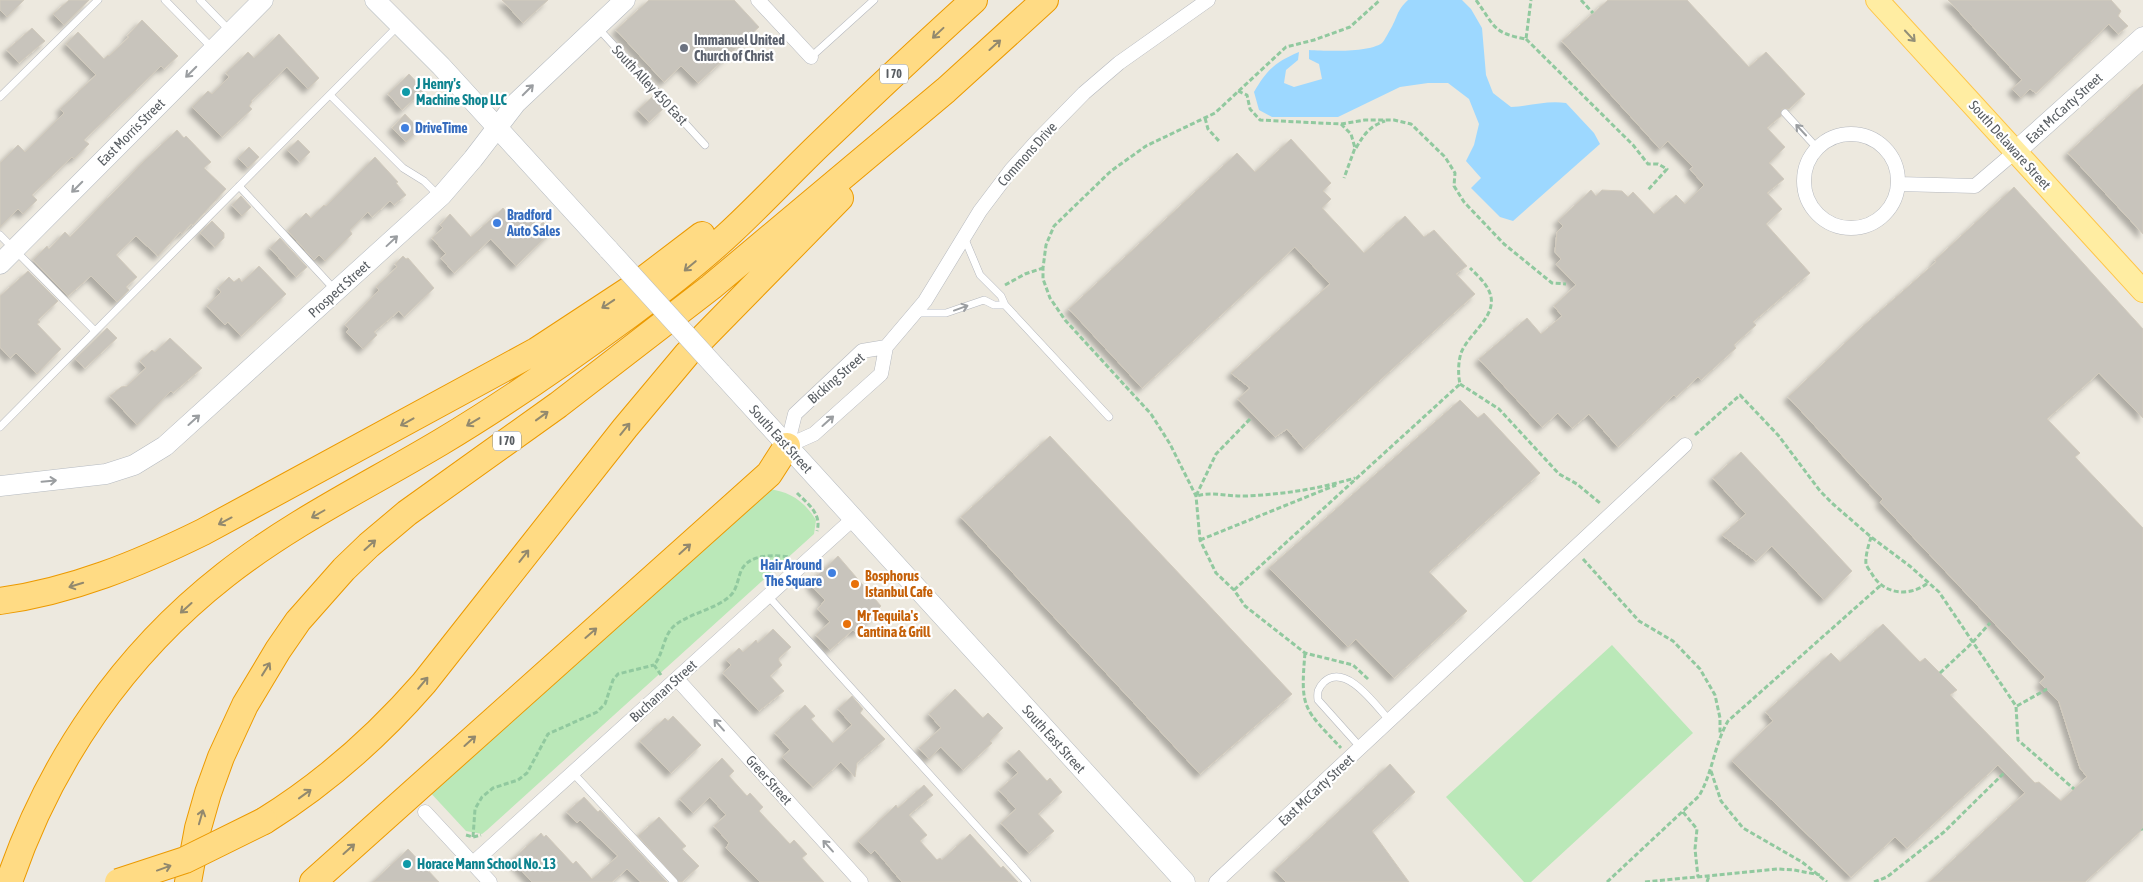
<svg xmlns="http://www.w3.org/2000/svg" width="2143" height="882" font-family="'Asap Condensed',sans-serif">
<defs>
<filter id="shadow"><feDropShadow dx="-4.5" dy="4.5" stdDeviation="2.5" flood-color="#0004"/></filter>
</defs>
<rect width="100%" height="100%" fill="#ede9df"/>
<path fill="#bae8b8" d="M767,489C790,491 804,501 816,520L814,534L487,830L482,834L466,831L427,789Z
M1612,645L1693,733L1531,882H1524L1446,797Z"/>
<path fill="#9dd8ff" d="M1408,0H1462L1471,9L1482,28L1486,75L1493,93L1511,107C1530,106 1548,100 1566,103L1594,133L1600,144L1513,221L1500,217L1471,188L1481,178L1466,161L1474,145L1479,124L1469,99L1448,83H1428L1400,87L1338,117H1272L1259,110L1254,92C1267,70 1275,62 1299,52L1298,60L1286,70L1284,83L1294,87L1322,79L1319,64L1309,59V50C1326,51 1368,53 1382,43C1385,40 1388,33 1390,30C1398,17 1396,11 1408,0Z"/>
<path fill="#c8c4bc" stroke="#d2cbbd" filter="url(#shadow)" d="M0,0H24L7,17L0,10Z
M69,0H89L64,25L53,14Z
M502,0H548L523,23Z
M649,0H734L759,27L698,83L681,66L664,82L616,30Z
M1608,0H1687L1749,67L1766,52L1805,94L1789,109H1782L1781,116L1767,128L1785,147L1769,163L1784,179L1767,193L1782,209L1766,224L1810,273L1753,322L1756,325L1734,345L1736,348L1701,380L1698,377L1676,397L1674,395L1618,447L1589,414L1572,428L1558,413L1542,427L1479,359L1527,318L1541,334L1562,316L1554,306L1576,285L1556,264L1561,259L1555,252L1557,232L1563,226L1558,221L1591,190L1596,196L1602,190L1622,191L1628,197L1633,192L1654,214L1676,195L1685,204L1704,185L1690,169L1693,167L1668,141L1660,149L1562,41Z
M1948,0H2111L2121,11L2118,16L2128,26L2118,34L2109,24L2036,93L2030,89L2021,98L2012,89L2022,80Z
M142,20L178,56L164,69L161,66L84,140L89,144L74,159L72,157L32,195L37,200L23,214L18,209L0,227V163L18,145L25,152L64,113L60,109L96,75L66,44L78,32L104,59L108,55L109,56L129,37L127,36Z
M32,28L45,41L19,63L7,50Z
M279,34L319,78L308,89L287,67L251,101L252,102L249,106L252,109L222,137L192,107L208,91L212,94L229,77L226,73L248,52L254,58Z
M409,74L424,90L402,110L388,94Z
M2143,84V234L2068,153Z
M653,96L664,108L649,122L638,110Z
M405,114L419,129L406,142L392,128Z
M177,130L184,138L186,136L211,162L204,168L226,189L193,225L191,224L182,234L180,232L158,256L136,236L116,255L137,277L126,287L129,290L117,302L91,276L68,296L33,260L47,246L49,249L65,232L70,237L145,160Z
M1291,139L1331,183L1323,191L1331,199L1322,208L1364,253L1405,216L1424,237L1434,230L1467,266L1456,274L1475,294L1304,449L1287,429L1275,437L1238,399L1250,388L1231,373L1330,284L1295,247L1142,388L1069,309L1237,153L1255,172Z
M298,140L310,152L300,162L287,150Z
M249,147L259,157L248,168L238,158Z
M375,157L398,182L396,183L406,195L394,205L390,201L372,217L368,212L350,230L352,234L325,261L319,255L314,260L288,231L306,213L311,218L324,205L326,206Z
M2014,187L2143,329V418L2099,373L2047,419L2080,453L2075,457L2143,528V829L2085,882H1929L2025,793L1998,765L1907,848L1895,837L1851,877L1732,761L1773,721L1766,712L1831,653L1840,662L1883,624L1920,662L1925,658L1957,690L1950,695L2035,783L2039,782L2061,801L2087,777L2080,768L2059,702L2040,683L2045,677L1880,502L1883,499L1788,397L1863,326L1936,262L1935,260Z
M241,196L251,207L242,216L232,205Z
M503,208L514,221L525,211L538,227L543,222L552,231L516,266L491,239L454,273L441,258L446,254L432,238L443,228L440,225L450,214L471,237Z
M212,221L224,233V238L215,247L200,233Z
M280,238L307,267L296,277L270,248Z
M403,256L406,259L408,258L434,288L404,317L399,311L374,332L377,335L363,349L346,332L349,329L345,325L379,290L376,287L397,267L395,264Z
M259,266L286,294L241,336L228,322L225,325L207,306L221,292L218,288L229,277L234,282L239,278L242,282Z
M28,271L58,301L38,320L40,322L37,324L61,349L37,374L16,353L10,358L0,347V296Z
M107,328L117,338L85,368L75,359Z
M170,338L202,368L173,393L171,391L137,425L110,396L121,387L127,386L146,368L140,361L152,350L155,352Z
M1460,400L1478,418L1484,413L1540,473L1429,572L1467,611L1394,678L1356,639L1348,647L1269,568Z
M1050,436L1292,694L1200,774L961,517Z
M1741,452L1852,571L1824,600L1772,546L1756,561L1722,535L1746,514L1713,478Z
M838,556L881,606L877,610L878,612L856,633L853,630L830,650L816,635L830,622L818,609L825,600L811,585L813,583L811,581Z
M773,629L791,647L779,658V661L782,665L770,676L784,691L759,711L723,673L731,665L726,660L739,648L743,652L756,640L758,643Z
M955,689L983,718L988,713L1003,728L990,741L992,743L963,770L941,747L929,759L919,748L941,728L929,714Z
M852,696L863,709L860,713L885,739L857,763L855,777L841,762L813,787L782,757L790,750L775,733L805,705L815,716L811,719L833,743L852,725L838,709Z
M673,716L701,745L671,773L640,741L665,718L668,721Z
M1019,750L1047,781L1050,778L1062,792L1038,814L1054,831L1029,853L1001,823L1016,809L999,790L1018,773L1007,761Z
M722,758L734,771L729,776L747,796L750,793L763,807L759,811L790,844L794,840L807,854L802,858L824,882H760L726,848L729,843L714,826L726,815L710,797L693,813L680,799Z
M1390,764L1415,792L1372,831L1409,882H1286L1275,870Z
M924,785L933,795L909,815L927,835L920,841L937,860L940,858L942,860L970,834L1001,868L1003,866L1018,882H902L875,850L871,854L858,841L896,805L898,808Z
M584,797L598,812L600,810L667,882H641L627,869L612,882H532L512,860L541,833L544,837L546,835L573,864L576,861L592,879L618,856L580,820L577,823L567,812Z
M659,817L686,846L682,849L699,866L682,882H679L638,836Z
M408,849L439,882H373Z"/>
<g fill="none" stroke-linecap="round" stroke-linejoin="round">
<defs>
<path id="lane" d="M165,0L213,49
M200,0L231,32
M597,27L705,145
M811,57L874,0
M330,95L403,168L424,181L439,196
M0,97L98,0
M1785,113L1817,148
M239,186L335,290
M0,235L95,331
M964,237L980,275L1001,296L1005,305L1109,417
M917,313H946L984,300L994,305H1005
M0,427L398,26
M768,596L1027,882
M1361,748L1318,700C1317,692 1318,688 1324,682C1346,662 1376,706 1390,721
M573,773L674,882"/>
<path id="street" d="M758,0L811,57
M1804 181a47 47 0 1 1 94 0a47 47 0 1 1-94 0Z
M1898,184L1975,186L2016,151
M787,446L814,434L881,374L886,347L925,301L980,211L1011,170L1037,141L1084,93L1119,63L1208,0
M787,446L795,414L862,351L886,347
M677,679L861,882
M425,812L490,882
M473,863L854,518
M1216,882L1685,445"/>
<path id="secondary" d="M375,0L441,66L609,250
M2016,151L2143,37
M0,264L263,0
M721,373L1185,882
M0,486L106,474L134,465L165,446L442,195L473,159L516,103L625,0"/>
<path id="primary" d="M1877,0L2143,291"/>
<path id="highway" d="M0,601C72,591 138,564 203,532L536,351L635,286L702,235
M264,821C325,783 377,737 424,683L625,428L687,354L840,198
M9,882C50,761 124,654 225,575C291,523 369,485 441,442C506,403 568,360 629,315C664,289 700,261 732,231C762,203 789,174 818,146C869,97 921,48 974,0
M188,882L198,828L208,793L221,757L245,705L278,650L298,621L344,569L369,545L407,513L558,405L711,287L946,90L1045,0
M313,882L769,474L787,446"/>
</defs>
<use href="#lane" stroke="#b5b8be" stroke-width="8"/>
<use href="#street" stroke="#b5b8be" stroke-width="15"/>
<use href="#secondary" stroke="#b5bac0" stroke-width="21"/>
<use href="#primary" stroke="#ffc546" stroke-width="24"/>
<use href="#highway" stroke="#ec9a00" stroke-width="28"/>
<path stroke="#91c99f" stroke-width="3" stroke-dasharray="5 2.5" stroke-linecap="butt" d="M1476,0C1495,26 1492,33 1526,39L1531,0
M1581,0L1593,13
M1526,39L1633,145L1648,164H1658L1667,169L1648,190
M1238,91L1247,95L1250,109L1260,120L1341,124L1351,134L1355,148L1344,178
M1205,118L1208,129L1219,141
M1341,124L1365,120H1394L1411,124L1445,157L1455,173L1454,186L1464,202L1504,244L1552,283L1566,284
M1356,148C1364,134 1370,126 1385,121
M1005,285L1025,274L1043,268
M1460,384L1499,409L1559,474L1577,484L1601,504
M1250,419L1216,454L1196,496C1215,491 1228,497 1247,496C1285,494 1318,489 1355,478
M1695,435L1740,395L1778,435L1820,491L1833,504L1871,537L1911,567L1939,592L2016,706L2018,740L2074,789
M797,493C808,504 822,514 817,531
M1871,537C1869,544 1865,556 1866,564C1867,567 1870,571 1872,574C1884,595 1910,597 1928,583
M1200,540L1336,485
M1583,559L1639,621L1673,641L1700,669L1715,695L1720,718V733
M1234,590L1460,384C1458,375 1458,363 1461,353C1469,332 1502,314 1488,289C1484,281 1476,274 1470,268
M1305,653C1300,710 1304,708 1341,748
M1940,673L1972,643L1990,623
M661,675L654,665C663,655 663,637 673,627C688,613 716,610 731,595C737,589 738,578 741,571C749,553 775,555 790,557
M1368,679L1353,665L1305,653L1245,606L1234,590L1216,573L1200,540L1196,496L1170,444L1151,414L1065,320L1050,298L1043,279V268L1046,245L1054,226L1111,171L1146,146L1215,113L1286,47L1314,40L1350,27L1380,0
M2017,706L2047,689
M1711,771L1721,801L1743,828L1802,862L1827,882
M1683,812L1697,829L1695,849L1698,877
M2142,829L2143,830
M466,835L473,837L481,835
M473,837L475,809L482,797L493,788L518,780L527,773L548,734L597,712L605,704L613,680L618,674L654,665
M1607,882L1699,796C1713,772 1714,745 1728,721L1881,585
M1645,882L1778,869L1794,870L1820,875
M1707,882L1709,876
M1874,882L1887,877L1944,832L2005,772"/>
<use href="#lane" stroke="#fff" stroke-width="7"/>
<use href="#street" stroke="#fff" stroke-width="14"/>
<use href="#secondary" stroke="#fff" stroke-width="20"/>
<use href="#primary" stroke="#ffeda2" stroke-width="22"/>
<use href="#highway" stroke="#ffdb84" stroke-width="26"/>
<defs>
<path id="secondary-bridge" d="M609,250L721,373"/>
<path id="highway-bridge" d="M118,882L185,860L264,821"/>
</defs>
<use href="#secondary-bridge" stroke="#b5bac0" stroke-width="21" stroke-linecap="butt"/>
<use href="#highway-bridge" stroke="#ec9a00" stroke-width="28" stroke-linecap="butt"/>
<use href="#secondary-bridge" stroke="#fff" stroke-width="20"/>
<use href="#highway-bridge" stroke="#ffdb84" stroke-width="26"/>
</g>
<defs><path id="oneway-shaft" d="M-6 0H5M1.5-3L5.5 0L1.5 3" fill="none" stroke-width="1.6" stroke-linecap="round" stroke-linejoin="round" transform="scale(1.25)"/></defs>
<g stroke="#92896e">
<use href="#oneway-shaft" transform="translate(938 33) rotate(137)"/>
<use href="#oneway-shaft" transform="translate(995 45) rotate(-42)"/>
<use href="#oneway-shaft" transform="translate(690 266) rotate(140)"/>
<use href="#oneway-shaft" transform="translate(608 304) rotate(146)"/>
<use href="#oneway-shaft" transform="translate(542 416) rotate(-36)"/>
<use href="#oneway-shaft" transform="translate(407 422) rotate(151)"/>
<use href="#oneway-shaft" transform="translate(473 422) rotate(149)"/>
<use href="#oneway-shaft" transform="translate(625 429) rotate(-51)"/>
<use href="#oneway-shaft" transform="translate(318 514) rotate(150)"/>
<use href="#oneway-shaft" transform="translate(225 521) rotate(152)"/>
<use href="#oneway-shaft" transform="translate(370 545) rotate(-42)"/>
<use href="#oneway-shaft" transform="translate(685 549) rotate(-42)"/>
<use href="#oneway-shaft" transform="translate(524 556) rotate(-52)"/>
<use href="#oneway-shaft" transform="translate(76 585) rotate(163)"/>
<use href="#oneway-shaft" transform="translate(186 608) rotate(138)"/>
<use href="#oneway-shaft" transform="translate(591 633) rotate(-41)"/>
<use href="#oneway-shaft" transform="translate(266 669) rotate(-58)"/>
<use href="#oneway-shaft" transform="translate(423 683) rotate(-50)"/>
<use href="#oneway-shaft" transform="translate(470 741) rotate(-42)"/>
<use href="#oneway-shaft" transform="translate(305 794) rotate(-36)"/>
<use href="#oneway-shaft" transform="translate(201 817) rotate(-74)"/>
<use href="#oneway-shaft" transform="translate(349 849) rotate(-42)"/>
<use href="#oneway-shaft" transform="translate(164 868) rotate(-20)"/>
</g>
<use stroke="#928f78" href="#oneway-shaft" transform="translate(1910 36) rotate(47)"/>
<g stroke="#9b9ea1">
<use href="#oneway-shaft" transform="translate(191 72) rotate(135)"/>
<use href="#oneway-shaft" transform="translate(528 90) rotate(-45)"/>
<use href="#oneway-shaft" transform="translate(1801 130) rotate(-133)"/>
<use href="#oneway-shaft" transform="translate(77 187) rotate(135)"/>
<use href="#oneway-shaft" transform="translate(392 241) rotate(-43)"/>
<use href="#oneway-shaft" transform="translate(961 308) rotate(-20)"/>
<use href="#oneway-shaft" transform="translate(194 420) rotate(-42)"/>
<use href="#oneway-shaft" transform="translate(828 421) rotate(-42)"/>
<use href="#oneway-shaft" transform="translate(49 481) rotate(-5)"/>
<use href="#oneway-shaft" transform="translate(719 725) rotate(-132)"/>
<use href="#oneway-shaft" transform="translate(828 846) rotate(-132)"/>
</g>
<circle fill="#6b7280" stroke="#fff" stroke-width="2" cx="684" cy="48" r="5"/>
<g fill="#0f9aa8" stroke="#fff" stroke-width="2">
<circle cx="406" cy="92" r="5"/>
<circle cx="407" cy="864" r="5"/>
</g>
<g fill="#3f7fe0" stroke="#fff" stroke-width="2">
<circle cx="405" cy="128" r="5"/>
<circle cx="497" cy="223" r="5"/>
<circle cx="832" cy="573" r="5"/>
</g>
<g fill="#e8710a" stroke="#fff" stroke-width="2">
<circle cx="855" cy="584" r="5"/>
<circle cx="847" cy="624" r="5"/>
</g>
<g text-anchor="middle" stroke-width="4.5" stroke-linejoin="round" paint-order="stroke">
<g fill="#fff" stroke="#8a8e91" stroke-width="1">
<rect x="880" y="64.5" width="28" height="19" rx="4"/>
<rect x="493" y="431.5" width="28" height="19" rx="4"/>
</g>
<g font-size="12" font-weight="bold" fill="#585d62">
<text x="894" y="78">I 70</text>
<text x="507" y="445">I 70</text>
</g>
<g font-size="14" font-weight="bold" fill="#5b616d" stroke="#fff" text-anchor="start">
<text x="694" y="45">Immanuel United<tspan x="694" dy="16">Church of Christ</tspan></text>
</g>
<g font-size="14" font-weight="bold" fill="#0d838f" stroke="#fff" text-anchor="start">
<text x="416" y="89">J Henry's<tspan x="416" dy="16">Machine Shop LLC</tspan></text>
<text x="417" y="869">Horace Mann School No. 13</text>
</g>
<g font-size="14" fill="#585d62" stroke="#fff">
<text transform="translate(650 85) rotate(47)" y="5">South Alley 450 East</text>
<text transform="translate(2064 108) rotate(-42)" y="5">East McCarty Street</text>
<text transform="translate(131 132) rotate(-45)" y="5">East Morris Street</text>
<text transform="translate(2010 145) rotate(48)" y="5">South Delaware Street</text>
<text transform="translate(1027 154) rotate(-48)" y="5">Commons Drive</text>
<text transform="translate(339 289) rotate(-42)" y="5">Prospect Street</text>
<text transform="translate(836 378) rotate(-41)" y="5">Bicking Street</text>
<text transform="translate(781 439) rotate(48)" y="5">South East Street</text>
<text transform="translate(663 691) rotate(-42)" y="5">Buchanan Street</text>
<text transform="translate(1054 739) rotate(48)" y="5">South East Street</text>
<text transform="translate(769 780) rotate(48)" y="5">Greer Street</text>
<text transform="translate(1316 790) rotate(-43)" y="5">East McCarty Street</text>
</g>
<g font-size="14" font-weight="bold" fill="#366cbe" stroke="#fff" text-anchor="start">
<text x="415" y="133">DriveTime</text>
<text x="507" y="220">Bradford<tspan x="507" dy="16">Auto Sales</tspan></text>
<text x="822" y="570" text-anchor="end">Hair Around<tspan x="822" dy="16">The Square</tspan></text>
</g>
<g font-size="14" font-weight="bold" fill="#c56008" stroke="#fff" text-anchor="start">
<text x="865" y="581">Bosphorus<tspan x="865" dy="16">Istanbul Cafe</tspan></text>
<text x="857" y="621">Mr Tequila's<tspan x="857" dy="16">Cantina &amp; Grill</tspan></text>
</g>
</g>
</svg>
